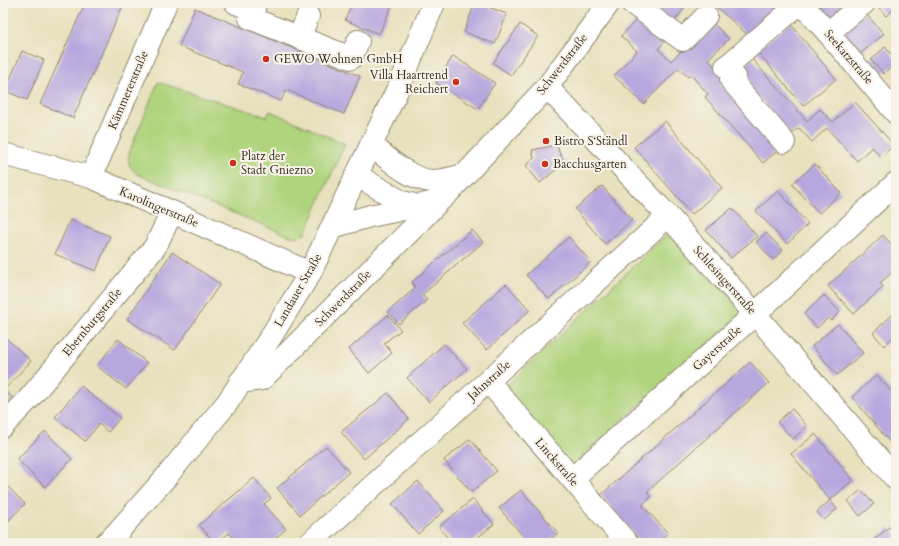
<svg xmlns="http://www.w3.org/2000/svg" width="899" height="546" font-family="Cardo,serif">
<rect width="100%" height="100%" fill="#f7f3e8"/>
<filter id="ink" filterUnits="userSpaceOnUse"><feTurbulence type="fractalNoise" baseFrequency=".025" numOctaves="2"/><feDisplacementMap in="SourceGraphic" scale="8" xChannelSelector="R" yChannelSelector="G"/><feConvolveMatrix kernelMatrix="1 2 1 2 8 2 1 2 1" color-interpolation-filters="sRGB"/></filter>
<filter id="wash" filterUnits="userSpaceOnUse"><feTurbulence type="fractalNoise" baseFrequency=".012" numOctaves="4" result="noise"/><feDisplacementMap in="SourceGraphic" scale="16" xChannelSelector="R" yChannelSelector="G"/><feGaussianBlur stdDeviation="0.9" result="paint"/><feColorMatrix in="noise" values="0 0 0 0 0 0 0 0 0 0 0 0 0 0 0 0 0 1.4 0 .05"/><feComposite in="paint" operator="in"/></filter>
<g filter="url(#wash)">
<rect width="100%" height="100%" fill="#e8e1bd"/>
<path fill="#afd47d" stroke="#757f4e" d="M158,82L267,117L270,111L345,144L305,234C293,239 289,236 278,231L137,174C127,165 127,160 131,148Z
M671,231L744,312L570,467L505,387Z"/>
<g id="blocks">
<path fill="#b6a7de" d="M85,3H124L73,118L40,104Z
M352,3H393L379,34L345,20Z
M475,3H478L507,14L495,44L464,32Z
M648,3H688L674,22Z
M712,3H773L777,7L750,37Z
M814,3H847L828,20Z
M875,3H896V7L886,16Z
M195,8L360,76L344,114L286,90L281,101L238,84L243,72L179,46Z
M865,13L884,34L856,57L838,35Z
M639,17L665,41L658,49L671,61L712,22L729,39L708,59L725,79L720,83L778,150L763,163L705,97L708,94L691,75L688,77L678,68L644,104L614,76L637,51L621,36Z
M790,23L836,79L803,106L757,51Z
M520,24L538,36L511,75L493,63Z
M885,47L896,60V63L884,74L871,60Z
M22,51L44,60L27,100L5,91Z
M453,56L495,83L478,109L436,83Z
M752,59L807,121L820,109L833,122L855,102L894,145L881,157L872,147L857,161L827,128L812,142L799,128L791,134L736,72Z
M665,121L722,188L692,214L634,147Z
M557,145L559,152L565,162L540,183L526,166L534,158L532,150Z
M815,164L841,193L819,213L792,184Z
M602,186L632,220L605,244L575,209Z
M778,191L808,224L787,244L756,211Z
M3,197L8,199L3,210Z
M732,208L757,236L731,258L706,230Z
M70,220L110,236L96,271L55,254Z
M472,230L483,242L422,295L427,300L399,324L388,312L415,288L412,282Z
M766,233L783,250L773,260L756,242Z
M883,235L896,249V269L880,283L883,287L854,314L828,286Z
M569,237L591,262L549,299L526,275Z
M172,252L220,284L175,350L127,319Z
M506,284L530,310L487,350L462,323Z
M824,295L840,312L831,321L828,318L817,328L804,314Z
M893,314L896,318V341L893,337L884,346L873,333Z
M388,315L401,330L384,343L392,353L369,373L349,349Z
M838,324L863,353L837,375L812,346Z
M5,337L31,361L4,390L12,397L3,407V339Z
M118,339L147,363L126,389L97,366Z
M444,344L467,369L429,402L407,378Z
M750,362L769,383L693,450L647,492L651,497L642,505L668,533L656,543H642L601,495Z
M877,375L896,397V441L892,445L852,397Z
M81,386L120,418L108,432L99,424L85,441L55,417Z
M388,393L409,419L364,459L341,432Z
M792,409L807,426L793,439L777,422Z
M45,431L72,459L45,487L17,459Z
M815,434L853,480L830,500L791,454Z
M470,439L497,471L471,492L444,460Z
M326,446L349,472L300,515L277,488Z
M254,478L271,498L264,504L286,529L270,543H237L229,533L217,543H215L199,525Z
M418,481L444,511L418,534L392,504Z
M3,482L25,504L3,526Z
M521,490L558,533L546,543H529L499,508Z
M861,490L874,504L860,516L848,501Z
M473,499L494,524L471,543H452L439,527Z
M830,500L837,509L824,520L817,512Z
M889,527L896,534V543H870Z"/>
</g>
</g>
<g filter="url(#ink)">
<use href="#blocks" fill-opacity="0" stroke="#92866e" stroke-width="1"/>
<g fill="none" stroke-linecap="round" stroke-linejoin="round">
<defs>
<path id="minor" d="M236,3L254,10L250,18L351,58L358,41
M632,3L683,40L706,16
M801,3L828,33L896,113
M828,33L864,3
M299,38L308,16
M547,87L668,216L755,314L896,479
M784,142L731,80L735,77L726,67L800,3
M371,145C388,158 410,180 432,181C443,181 453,178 463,175
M3,154L91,177L172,212L310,273
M356,175L402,202L418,206L439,201
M91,177L166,3
M332,227L370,216L418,206
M488,381L627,543
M240,382L262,379L417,224L439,201L447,194L547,87L609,3
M3,426L28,400L155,247L172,212
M572,479L755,314L896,183
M310,543L488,381L668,216"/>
<path id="major" d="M106,543L114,536L167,476L227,403L270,338L310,273L402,80L434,3"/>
</defs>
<use href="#minor" stroke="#92866e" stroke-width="24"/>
<use href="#major" stroke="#92866e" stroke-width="24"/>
<use href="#minor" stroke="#fff" stroke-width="22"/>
<use href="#major" stroke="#fff" stroke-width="22"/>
</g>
</g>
<g fill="#c8321e" stroke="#f7f3e8" stroke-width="1.5">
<circle cx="266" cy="59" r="4"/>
<circle cx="456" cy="82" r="4"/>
<circle cx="546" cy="141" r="4"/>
<circle cx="233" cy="163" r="4"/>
<circle cx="545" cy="164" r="4"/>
</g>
<g text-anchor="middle" stroke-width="4" stroke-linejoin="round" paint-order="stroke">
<g font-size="12" fill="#3b2a1e" stroke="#f7f3e8">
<text transform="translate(849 57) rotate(49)" y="4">Seekatzstraße</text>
<text transform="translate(562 64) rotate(-52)" y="4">Schwerdstraße</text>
<text transform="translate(128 90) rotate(-67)" y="4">Kämmererstraße</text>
<text transform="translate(159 207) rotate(23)" y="4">Karolingerstraße</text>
<text transform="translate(725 280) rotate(48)" y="4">Schlesingerstraße</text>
<text transform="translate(298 290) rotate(-60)" y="4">Landauer Straße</text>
<text transform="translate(343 298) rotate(-45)" y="4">Schwerdstraße</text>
<text transform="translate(92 322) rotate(-50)" y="4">Ebernburgstraße</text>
<text transform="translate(717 348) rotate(-42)" y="4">Gayerstraße</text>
<text transform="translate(489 380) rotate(-42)" y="4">Jahnstraße</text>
<text transform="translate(557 462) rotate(49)" y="4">Linckstraße</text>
</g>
<g font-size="12" fill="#3b2a1e" stroke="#f7f3e8" text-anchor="start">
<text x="274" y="63">GEWO Wohnen GmbH</text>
<text x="448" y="79" text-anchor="end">Villa Haartrend<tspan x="448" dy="14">Reichert</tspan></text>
<text x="554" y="145">Bistro S‘Ständl</text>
<text x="241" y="160">Platz der<tspan x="241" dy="14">Stadt Gniezno</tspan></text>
<text x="553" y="168">Bacchusgarten</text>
</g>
</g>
<rect width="899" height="546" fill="none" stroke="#f7f3e8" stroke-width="16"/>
</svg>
